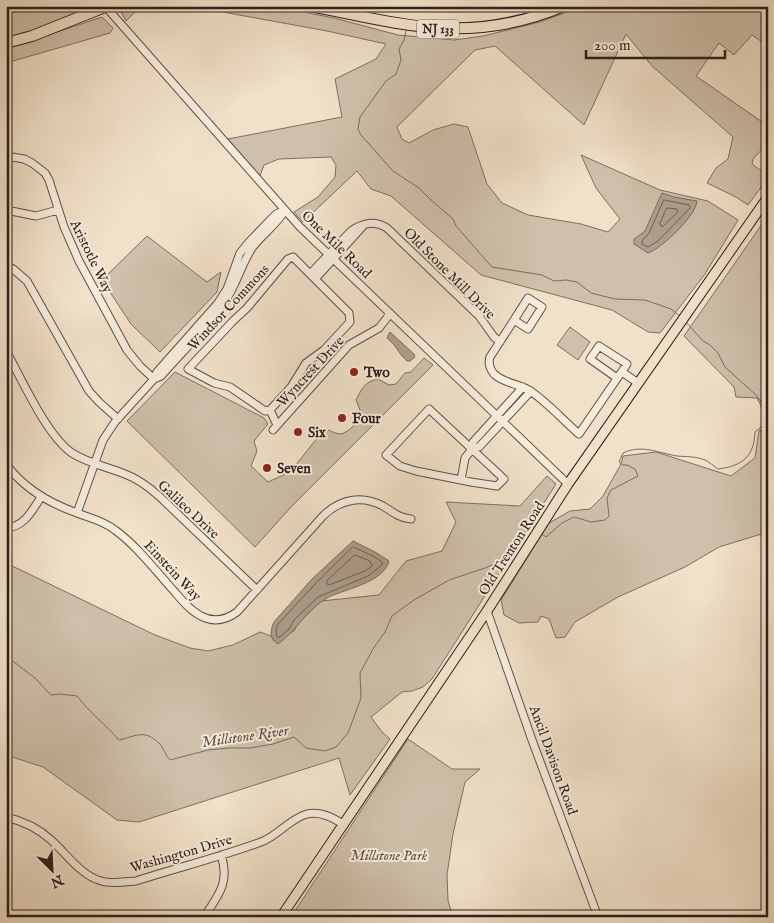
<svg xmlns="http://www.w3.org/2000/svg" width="774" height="923" font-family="'IM FELL English',serif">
<rect width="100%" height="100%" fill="#f1e1c9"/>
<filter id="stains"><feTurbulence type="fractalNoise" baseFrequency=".004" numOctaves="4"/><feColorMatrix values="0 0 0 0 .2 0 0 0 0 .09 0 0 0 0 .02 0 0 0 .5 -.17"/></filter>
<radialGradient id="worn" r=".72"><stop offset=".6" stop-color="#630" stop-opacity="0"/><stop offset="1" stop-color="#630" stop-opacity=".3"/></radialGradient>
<path fill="#cfc0ab" stroke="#7d7062" d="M43,6H93V7L27,34L6,38V14Z
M118,6H274L334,18L398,35L454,40L483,36L540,22L583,6H768V46L752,35L734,55L719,43L696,76L768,126V146L766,145L753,159L752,164L768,176V178L748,205L736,197L707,183L716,168L728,159L733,137L652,66L626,34L584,125L495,46L475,50L397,127L402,139L409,143L433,130L454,124L468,127L487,184L502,203L528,215L581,224L608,232L620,219L596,188L581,155L660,190L708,201L738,220L705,274L660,333L648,332L612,310L481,275L391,196L371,189L357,171L303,222L294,212L318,197L335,177L336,165L331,157L279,159L264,165L260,176L228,139L342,117L335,79L376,59L386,44L327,31L212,10L161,7L135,12L126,21Z
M102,17L113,28L110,33L6,63V49Z
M767,217H768V420L757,398L736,397L734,387L684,336Z
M147,236L207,282L221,272L217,292L160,352L131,324L102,280Z
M570,327L590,342L578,360L557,345Z
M424,358L433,365L292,506L255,547L127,421L175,372L264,418L268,424L254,441L257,451L251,466L268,482L290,472L319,436L329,430C332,432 337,434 341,434C349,432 358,422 362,415L356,400C362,389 364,382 378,379L389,385L396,384L405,373L411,372Z
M759,430L768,432V532L719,547L685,567L618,597L575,622L565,637L556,638L549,619L541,616L538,622L519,623L504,615L501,600L549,523L570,511L590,509L603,496L621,464L623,456L656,452L731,476L755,458Z
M547,476L556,484L432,679L423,687L412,691L402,692L371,717L382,732L390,739L350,795L339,758L139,822L117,820L43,767L6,755V563L155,635L190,648L208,651L233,645L260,632L271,636L274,641L294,631L298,623L321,601L379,595L406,561L442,551L456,522L446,502L520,506Z
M408,739L452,769H480L465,782L453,834L447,875L448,901L453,917H291Z"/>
<path fill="#ae9f8e" stroke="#7a6c60" d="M662,193L674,197L697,201C696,216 662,248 648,253L634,244V239L645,231Z
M390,332L414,354L415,357L410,361H407C398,353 397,346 387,338Z
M353,541L375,552L389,561C384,582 346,589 329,597C307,608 297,631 278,644C269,638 270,631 274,622L312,579Z"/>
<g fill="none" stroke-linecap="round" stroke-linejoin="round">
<path stroke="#6c5f54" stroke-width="1" d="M664,200L689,205L690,208L658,241L648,247L642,244V241L649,233Z
M667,208L677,209L678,212L662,227L660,224Z
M353,547L373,556L382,562V565L368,576L318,597L294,620L289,629L280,637H277L276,630L278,624L316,583Z
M355,555L370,561L372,566L365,571L329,585L327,584V581Z"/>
<path stroke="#7a6c60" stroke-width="1" d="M406,31L404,40L399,49L401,60L396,74L386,81L360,117L358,129L361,135L393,171L419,188L430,199L453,219L456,226L492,267L542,275L554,281L566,280L577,282L591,293L615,299L645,300L671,309L681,317
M686,322L703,341L710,345L718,353L725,367L756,395L765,407L768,413
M542,534L546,537L562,523L574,517L591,522L605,520L609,516L607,498L611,490L638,476L635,469L627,465H623L619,462L623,453C641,444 659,453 677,456C687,457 695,456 705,460C709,462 714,466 718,469C742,466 754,457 755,432L762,426L768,427
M6,656L35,678L51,695L60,694L77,696C90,713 105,724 119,740C136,736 144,729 159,743C164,748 165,755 170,760L208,750L229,748H250L273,744L294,737L306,748L325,751L336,747L348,733L361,698L360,673L373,649L385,632L392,616L414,600L449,580L485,568L509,558L527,530L532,526L535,528"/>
<defs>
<path id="minor" d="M105,6L300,227L568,484
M6,156L24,159L32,163L45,173L49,180L64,227L79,261L127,350L140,366L154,379
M6,210L36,216L58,210
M293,257L349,313L350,322L324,350L306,363L291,387L270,410L265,411L230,387L214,383L188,369L233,321L247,308L288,259Z
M6,266L13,269L27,281L89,391L99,402L118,419
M311,273L351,231C363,223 374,220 387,228L479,316L494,337L500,342
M316,278L364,225
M514,320L528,298L542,307L528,329L514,320L490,357C488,363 490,369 494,374C503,383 519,384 529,390C547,402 563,420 579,434L627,364L599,346L590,359L617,378
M6,351C22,379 46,435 72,453C87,463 108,467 125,474C138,479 149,487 160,497L257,590
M622,372L638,383
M154,379L161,376C182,352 206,329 224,303C236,286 241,265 252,248C262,234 277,225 285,210
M429,409L504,479L497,486L471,482L416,471L400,466L386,455Z
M270,410L277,425
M273,430L349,345L379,328L390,314
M472,449L479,447L531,391
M6,464C24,489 49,503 77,513C90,518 104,521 115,530C137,546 155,570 173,590C181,599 190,611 201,616C214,623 226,620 237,612L323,516C340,499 362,495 383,506C393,512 399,518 411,519
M461,480L465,458L472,449L473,442L523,387
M77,513L103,440L115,422L154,379L157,372L218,303L227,289L240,253L249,242L276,214L285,210
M6,528C24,527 32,511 41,497
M487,611L532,740L598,917
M6,817C23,821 38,828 51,840C66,853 80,875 101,881C112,884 124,882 136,881C177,868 220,857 261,842C278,836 289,819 307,814C320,811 332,817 343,824
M204,917C219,895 230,882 221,855"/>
<path id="major" d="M281,917L487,611L568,484L768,197"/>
<path id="highway" d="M311,6C404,25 471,45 564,6
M366,6C426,19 471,23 532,6
M6,7L7,6
M6,43L32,36L105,7"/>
</defs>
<use href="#minor" stroke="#5c5046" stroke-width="9"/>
<use href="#major" stroke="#2b1f1a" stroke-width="11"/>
<use href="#highway" stroke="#2b1f1a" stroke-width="12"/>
<use href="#minor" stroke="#f6ecdc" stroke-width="7"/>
<use href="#major" stroke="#f1e1c9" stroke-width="9"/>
<use href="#highway" stroke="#f1e1c9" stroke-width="10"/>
</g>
<g fill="#8f2418" stroke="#f6ecdc" stroke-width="2">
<circle cx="354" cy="372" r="5"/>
<circle cx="342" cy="418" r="5"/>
<circle cx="298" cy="432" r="5"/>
<circle cx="267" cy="468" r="5"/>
</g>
<g text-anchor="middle" stroke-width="4" stroke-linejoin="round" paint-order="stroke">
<rect fill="#f6ecdc" stroke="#685c54" stroke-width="1" x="417" y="19.5" width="42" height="19" rx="4"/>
<g font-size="12" font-weight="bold" fill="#2b1f1a">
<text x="438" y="33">NJ 133</text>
</g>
<g font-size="14" fill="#2b1f1a" stroke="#f6ecdc">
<text transform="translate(337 244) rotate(44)" y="5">One Mile Road</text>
<text transform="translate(92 256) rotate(64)" y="5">Aristotle Way</text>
<text transform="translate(450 273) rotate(45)" y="5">Old Stone Mill Drive</text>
<text transform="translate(228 307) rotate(-47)" y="5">Windsor Commons</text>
<text transform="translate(310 371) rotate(-47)" y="5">Wyncrest Drive</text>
<text transform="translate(189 509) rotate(43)" y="5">Galileo Drive</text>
<text transform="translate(511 548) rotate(-57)" y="5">Old Trenton Road</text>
<text transform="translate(173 570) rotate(47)" y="5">Einstein Way</text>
<text transform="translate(554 760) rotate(70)" y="5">Ancil Davison Road</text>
<text transform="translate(181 853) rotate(-16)" y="5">Washington Drive</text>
</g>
<g font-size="14" font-weight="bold" fill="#2b1f1a" stroke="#f6ecdc" text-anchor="start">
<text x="364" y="377">Two</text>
<text x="352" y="423">Four</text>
<text x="308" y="437">Six</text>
<text x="277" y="473">Seven</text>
</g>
<g font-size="14" font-style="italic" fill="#5c4f46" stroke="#f6ecdc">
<text x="389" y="860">Millstone Park</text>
</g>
<g font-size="15" font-style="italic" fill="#594c43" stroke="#f6ecdc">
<text transform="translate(245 736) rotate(-8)" y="5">Millstone River</text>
</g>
</g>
<rect width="774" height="923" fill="none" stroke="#f1e1c9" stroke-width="25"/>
<rect x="8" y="8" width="759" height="908" fill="none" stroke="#2b1f1a" stroke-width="2.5"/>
<rect x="12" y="12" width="749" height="898" fill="none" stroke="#2b1f1a"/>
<g transform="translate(52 870) rotate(156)" stroke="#f6ecdc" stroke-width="4" paint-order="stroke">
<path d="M0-4L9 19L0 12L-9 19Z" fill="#2b1f1a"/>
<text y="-8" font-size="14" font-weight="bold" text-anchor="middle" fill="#2b1f1a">N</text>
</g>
<path d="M586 50v8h139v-8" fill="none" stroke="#2b1f1a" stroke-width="2.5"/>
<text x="594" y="50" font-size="15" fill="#2b1f1a" stroke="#f6ecdc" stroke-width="4" paint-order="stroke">200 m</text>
<rect width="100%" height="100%" filter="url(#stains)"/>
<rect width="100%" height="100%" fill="url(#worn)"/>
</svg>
